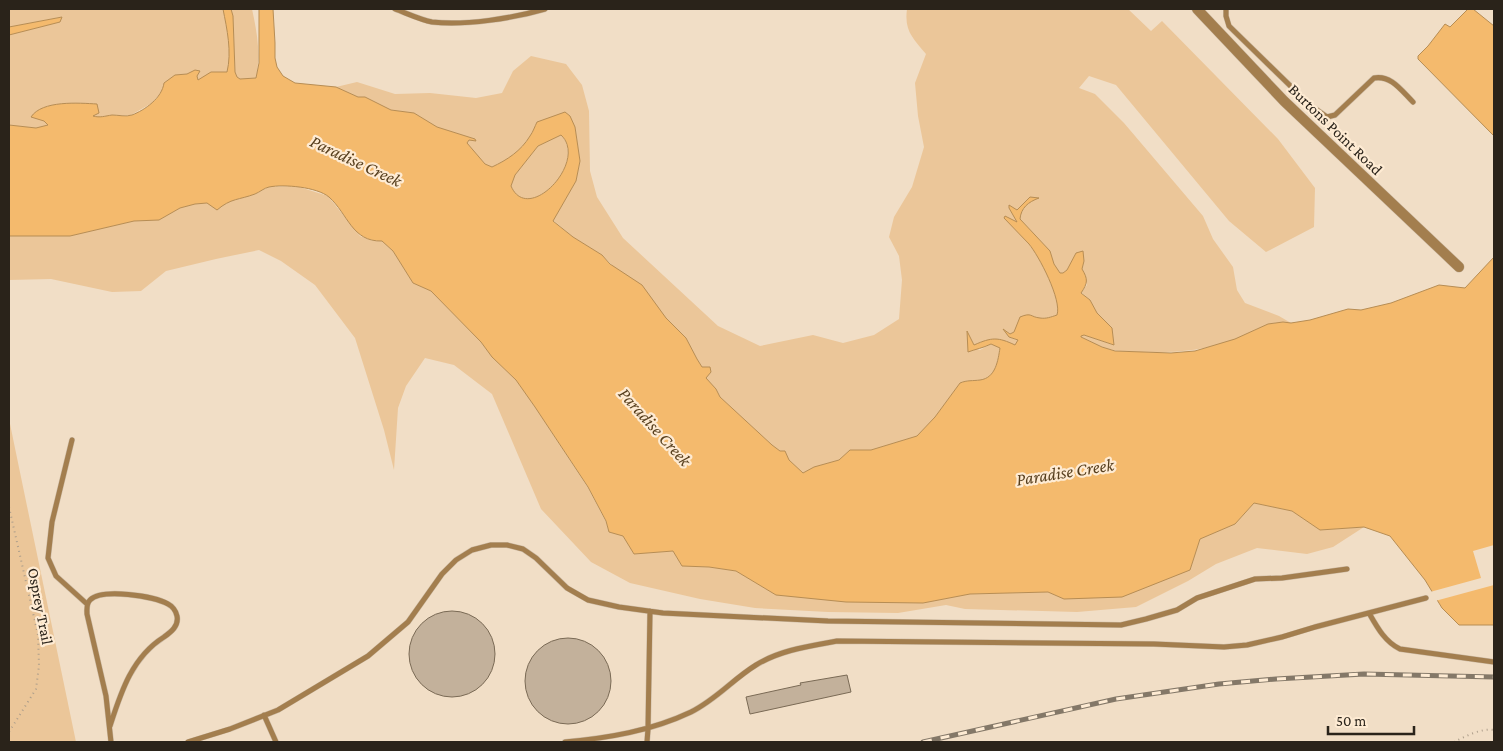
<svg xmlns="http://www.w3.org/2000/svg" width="1503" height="751" font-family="'Crimson Pro',serif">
<rect width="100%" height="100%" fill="#f1dec6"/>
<path fill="#ebc699" d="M9,9H223C227,29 232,52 227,72L197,80V76L187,74L175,75L152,103L131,115H113L98,118L92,116L96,104L47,106L44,121L49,125L36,128L9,125V35L60,22L61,17L9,27Z
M231,9H252C257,32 261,54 256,78L240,79L237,77L235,72L233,16Z
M907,9H1128L1151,31L1162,21L1278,139L1315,188L1314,227L1266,252L1229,221L1116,85L1089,76L1079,88L1095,94L1124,123L1203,216L1213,239L1233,267L1237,290L1245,303L1279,316L1291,323C1269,319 1254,332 1234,340C1201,351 1175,353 1140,352C1131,351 1122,352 1113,350C1102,348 1092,342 1081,337V335H1084L1113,345L1112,328L1097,313L1090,300L1081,292L1087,285L1082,269L1084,261L1076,253L1067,270L1063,273H1060L1054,264L1050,251L1020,219L1021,212L1030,201V197L1017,210L1009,206V208L1018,222L1004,218C1012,227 1022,235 1029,244C1039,256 1062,300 1057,315L1044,319L1037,318L1010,334L1005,330L1009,337L1019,341L1015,345L983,341L974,345L968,333L975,349L980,350L991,344L1000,348C998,360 996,378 980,380C973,381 967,380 960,383L935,417L917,436L871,450H850L839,460L814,467L803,473L789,460L785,451H780L772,445L720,397L716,389L705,378L710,368L702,367L697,359L686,338L602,255L573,237L553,220L576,181L580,161L575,127L544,120L537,122C535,126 533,132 530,136C521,151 508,160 492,167L485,164L467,143L469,140L475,139L437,127L414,113L391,110L365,97H358L336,87L357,82L395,94L430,93L476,98L502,93L513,71L531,56L566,64L582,85L589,111L590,171L597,197L623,238L718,326L760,346L813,335L843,343L874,335L899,319L902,280L899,256L889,237L894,217L912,187L924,147L918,116L915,83L926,54C913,38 904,31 907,9Z
M561,135C588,162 528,226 510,186L515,175L538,146Z
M296,186L328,196L360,236L373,241H382L393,251L413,283L431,291L481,342L492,357L516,380L535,407L588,488L606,522L609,532L623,536L634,554L673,551L682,566L709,567L736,571L776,595L923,603L970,594L1048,592L1064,599L1190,570L1200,539L1235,524L1254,503L1292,511L1320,530L1364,527L1333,547L1307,554L1257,548L1216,564L1188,581L1136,607L1077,612L965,609L946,605L898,613L828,612L755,608L700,599L630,583L591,562L541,509L492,394L454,365L425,358L406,386L398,408L394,470L384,430L355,338L315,285L281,261L259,250L216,259L166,271L141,291L112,292L51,279L9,280V236H70L134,221L159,220L180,208L195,204L226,202L256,194L268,187Z
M9,419L16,453L76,742H9Z"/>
<path fill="#f4ba6d" stroke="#b78d54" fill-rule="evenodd" d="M223,9H231L233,16L235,72L237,77L240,79L256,78L259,63V9H273L275,43V58L277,67L283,76L295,83L336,87L358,97H365L391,110L414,113L437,127L475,139L476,141L469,140L467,143L485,164L492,167C507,160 521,151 530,136C533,132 535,126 537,122L565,112L570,116L575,127L580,161L576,181L553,221L573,237L602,255L610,264L642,285L666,318L686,338L697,359L702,367H710L711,372L706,378L716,389L720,397L772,445L780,451H785L789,460L803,473L814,467L839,460L850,450H871L917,436L935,417L960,383C967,380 973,381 980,380C996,378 998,360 1000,348L991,344C983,348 976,349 968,352L967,331L974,345C992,337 998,337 1015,345L1018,340L1009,337L1003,329L1010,334L1014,332L1020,317C1032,312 1030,317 1040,318C1046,319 1051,317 1057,315C1062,300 1039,256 1029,244C1021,235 1012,227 1004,218L1005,216L1017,222L1009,208V205L1017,210L1030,197L1039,198C1028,202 1021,208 1020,219L1050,251L1054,264L1060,273H1063L1067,270L1076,253L1083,251L1084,261L1082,269C1088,279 1088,283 1081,293L1090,300L1097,313L1112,328L1114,345L1084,335L1081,336V337L1102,347L1115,351L1171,353L1195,351L1235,339L1268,324L1283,322L1291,323L1310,320L1348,309L1361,310L1391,303L1439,285L1465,288L1494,257V625H1459L1442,608L1425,580L1390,536L1364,527L1320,530L1292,511L1254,503L1235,524L1200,539L1190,570L1122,597L1064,599L1048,592L970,594L923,603L846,602L776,595L736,571L709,567L682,566L673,551L634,554L623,536L609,532L606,521L588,487L535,407L516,380L492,357L481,342L431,291L413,283L393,251L382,241C352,242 348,214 329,197C317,187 284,184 269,187C264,188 260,192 255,194C239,200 231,198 217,210L207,203L195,204L180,208L159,220L134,221L70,236H9V125L36,128L48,125L44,121L31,117C42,100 79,103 97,104L99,113L93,116C100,118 105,116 112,115C118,115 126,117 132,115C145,110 162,98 164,83L175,75L187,74L195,70L200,71L197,76L198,80L211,72H227C232,52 227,29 223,9ZM561,135C589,161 528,226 511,186L515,175L538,146Z
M1468,9H1473L1494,26V136L1418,59V56L1428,46L1445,24L1450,27Z
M62,17L60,22L9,35V27Z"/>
<path fill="#f1dec6" d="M1494,545V585L1435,601L1430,592L1481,578L1473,551Z"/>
<path fill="#c3b19b" stroke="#7a6a55" d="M409 654a43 43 0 1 1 86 0a43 43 0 1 1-86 0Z
M525 681a43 43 0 1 1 86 0a43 43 0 1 1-86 0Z
M847,675L851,692L750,714L746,697L801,685L800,683Z"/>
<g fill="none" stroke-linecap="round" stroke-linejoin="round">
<defs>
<path id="service" d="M395,9C406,13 421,20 432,22C465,26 514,18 545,9
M1226,9V16L1229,26L1310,105L1327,117L1335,115L1374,78C1391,75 1401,90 1413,102
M72,440L52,522L48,558L56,576L87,604
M1369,613C1377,627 1385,642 1400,649L1494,662
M264,715L276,742
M110,726C121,692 132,657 164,637C171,632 179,626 177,616C176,611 172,606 168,604C154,596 102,588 90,600C86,604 87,609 87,614L106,696L111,742
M188,742L230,729L278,710L368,656L408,622L442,574L456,560L472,550L491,545H507L523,549L536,558L567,588L588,600L619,607L663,613L828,621L1121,625L1146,619L1177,610L1197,598L1255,579L1282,578L1347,569
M565,742C608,738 651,731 691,712C717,699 733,679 756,665C780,650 810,646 837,641L1154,644L1224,647L1247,645L1282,637L1315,627L1426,598
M647,742L648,729L650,611"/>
<path id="minor" d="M1197,9L1284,101L1459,267"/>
</defs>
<use href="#service" stroke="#cdbca7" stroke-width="6"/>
<use href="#minor" stroke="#cdbca7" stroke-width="11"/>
<path stroke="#ad9e8b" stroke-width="2" stroke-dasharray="1 4" stroke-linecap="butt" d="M9,507L38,635L39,666L36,689L9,732
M1454,742C1466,736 1481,728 1494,730"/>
<use href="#service" stroke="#a37e4e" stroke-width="5"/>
<use href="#minor" stroke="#a37e4e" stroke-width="10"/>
<defs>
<path id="rail" d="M923,742L1116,699L1219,684L1276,679L1364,674L1494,677"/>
</defs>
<use href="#rail" stroke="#847868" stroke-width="5"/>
<use href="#rail" stroke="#feebd3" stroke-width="3" stroke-dasharray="9" stroke-linecap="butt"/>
</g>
<g text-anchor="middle" stroke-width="4.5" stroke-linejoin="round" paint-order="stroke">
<g font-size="16" fill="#2a231a" stroke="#feebd3">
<text transform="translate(1336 129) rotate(44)" y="6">Burtons Point Road</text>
<text transform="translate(41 606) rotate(79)" y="6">Osprey Trail</text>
</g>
<g font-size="18" font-style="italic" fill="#563e1d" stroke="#feebd3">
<text transform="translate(356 161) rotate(25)" y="6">Paradise Creek</text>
<text transform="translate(655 427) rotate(48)" y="6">Paradise Creek</text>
<text transform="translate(1065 472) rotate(-9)" y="6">Paradise Creek</text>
</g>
</g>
<rect width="1503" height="751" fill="none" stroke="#2a231a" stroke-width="20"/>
<path d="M1328 726v8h86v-8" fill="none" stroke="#2a231a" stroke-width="2.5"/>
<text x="1336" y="726" font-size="15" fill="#2a231a" stroke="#feebd3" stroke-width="4" paint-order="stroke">50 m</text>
</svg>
